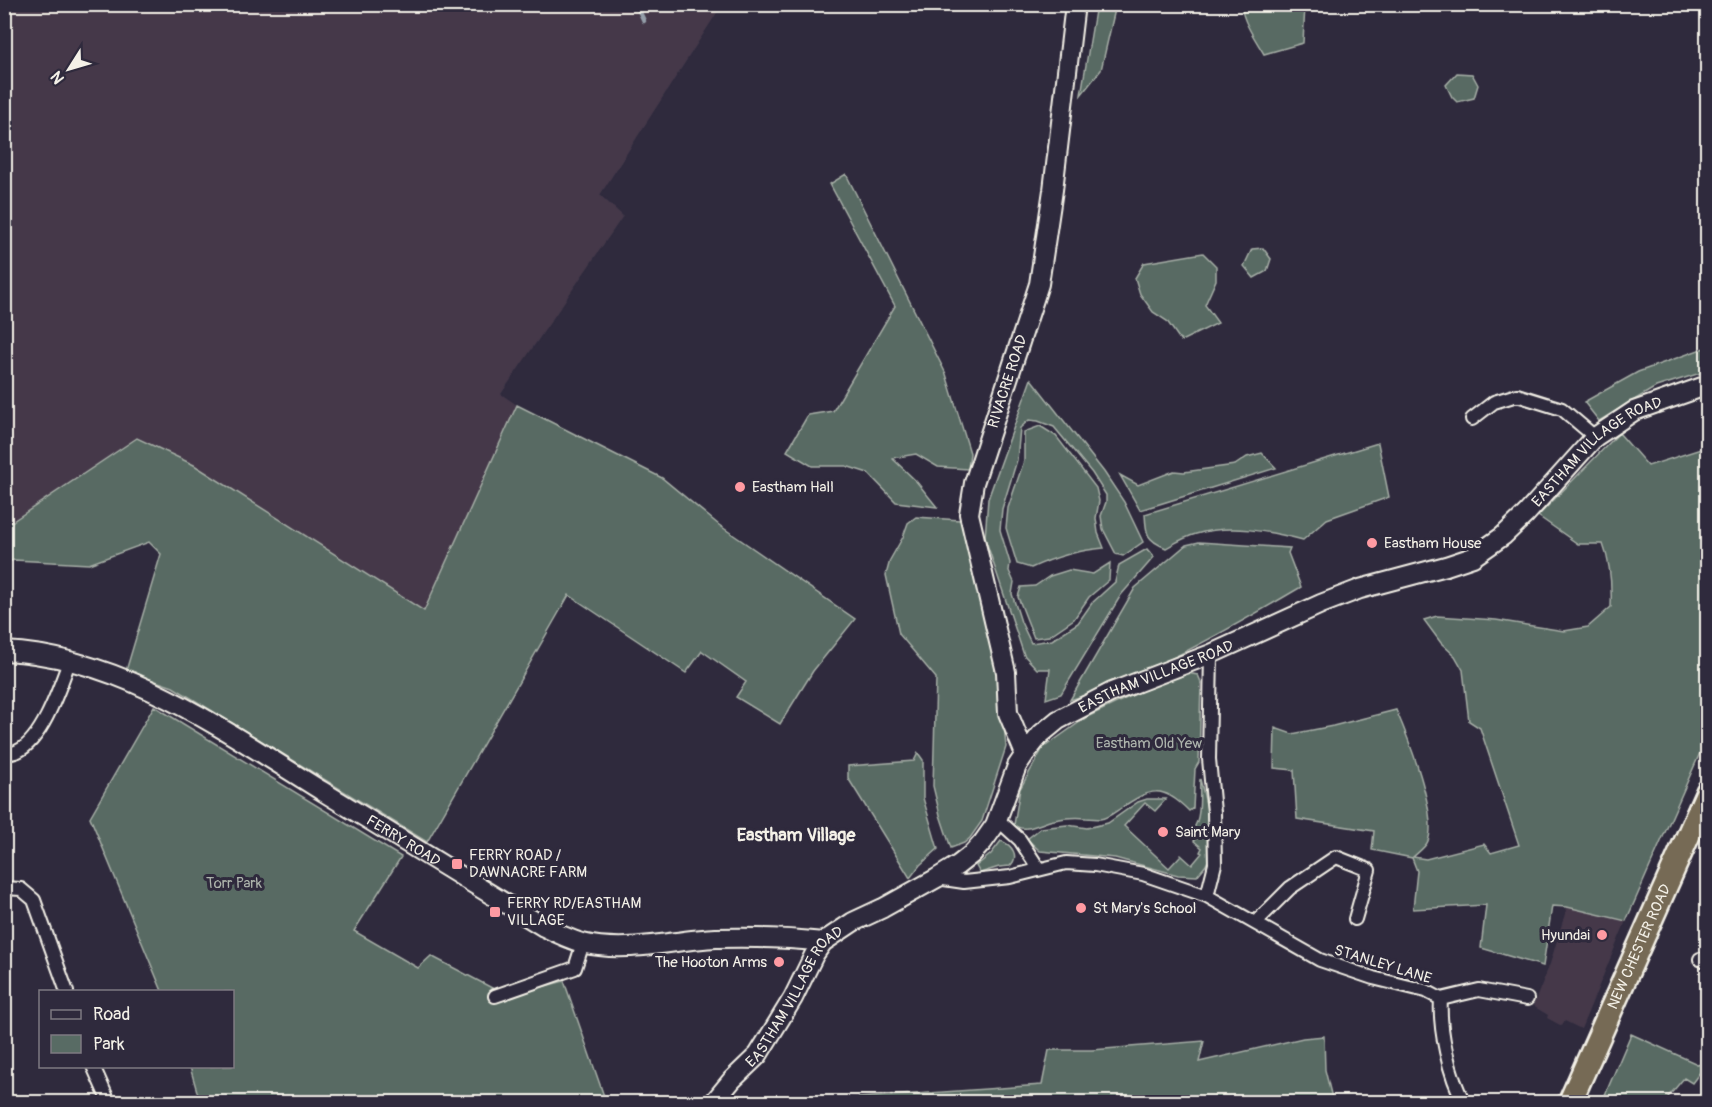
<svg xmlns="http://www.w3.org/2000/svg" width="1712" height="1107" font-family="Pangolin,sans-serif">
<rect width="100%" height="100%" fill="#2f2a3d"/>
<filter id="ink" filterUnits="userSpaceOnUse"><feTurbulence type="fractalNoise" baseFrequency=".0167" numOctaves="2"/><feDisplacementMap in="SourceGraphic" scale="12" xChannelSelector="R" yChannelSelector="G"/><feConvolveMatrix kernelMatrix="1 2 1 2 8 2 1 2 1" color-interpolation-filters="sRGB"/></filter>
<g filter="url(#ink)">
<path fill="#44394a" d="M4,5H722L600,195L623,216L501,394L517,405L424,611L194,465L6,525L4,519Z
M1567,907L1626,921L1581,1029L1565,1021L1562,1026L1547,1018L1548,1015L1533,1006L1550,964Z"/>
<path fill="#586b64" stroke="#a6aea6" stroke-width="1.5" d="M1096,5H1116L1101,70L1081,95Z
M1241,5H1305L1303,43L1264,54C1255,39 1243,22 1241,5Z
M1457,73L1472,74L1478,85L1474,98L1457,102L1452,97L1446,85Z
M846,174L946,374L970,453L968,469L938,467L916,454L892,458L916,481L937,507L896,502L868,473L846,466H812L787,451L808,415L833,411L895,306L830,184Z
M1263,248L1271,259L1267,271L1254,278L1244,266L1252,249Z
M1203,253L1216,266V280L1205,305L1218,323L1181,341L1167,321L1153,312L1140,294L1135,278L1144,263Z
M1707,347V371L1656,387L1599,421L1584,402L1638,372Z
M1031,379L1104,472L1124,502L1143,542L1123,556L1116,554L1103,529L1101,516L1106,502V495L1092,473L1054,427L1038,421L1029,420L1020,428L1017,460L1002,509L1000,530L1010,563L1009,571L1014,582L1012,594L1021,622L1031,643L1052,640L1078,623L1092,603L1115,582L1119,565L1147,549L1154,557L1121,595L1061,694L1046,699L1050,669H1037L1024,655L985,538L988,499Z
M517,405L662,478L719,525L855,619L813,671L780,724L736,697L746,682L702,651L686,673L569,595L427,842L173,687L126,671L161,554L149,542L89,564L14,560L5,563L4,519L7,525L137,438L194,465L424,611Z
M1040,426L1056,436L1096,488L1099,501L1096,518L1098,533L1104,548C1077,550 1055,557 1031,568L1017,564L1006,528L1008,508L1024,461V432Z
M1619,433L1648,466L1707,447V737L1626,921L1567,907L1552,906L1543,966L1481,948L1486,905L1413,909L1417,871L1412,858L1372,850L1374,831L1297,819L1294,770L1274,768L1275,728L1292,734L1333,726L1396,710C1408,737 1438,814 1428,841C1426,847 1417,853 1413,857L1426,859L1484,844L1491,853L1519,845L1480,728L1469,721L1463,670L1455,656L1441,643L1424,620L1437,616L1496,620L1564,631L1588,627L1611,607C1612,585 1611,565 1603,544H1578L1538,516Z
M1378,443L1389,497L1327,519L1303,540C1269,531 1230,524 1196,534C1185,537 1175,543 1166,548C1146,540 1146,534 1145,514Z
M1262,453L1276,468L1140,510L1120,475L1138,485L1174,471L1184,472L1235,465L1247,457Z
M916,517L960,520L968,527L997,651L1006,747L982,821L970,838L964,843L951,848L940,815L933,786L936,678L899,634L886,575L890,560L903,537L908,523Z
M1199,542L1290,548L1288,553L1301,587C1228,630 1151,674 1070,700L1135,588L1186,545Z
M1110,563L1109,580L1089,597L1074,619L1049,636L1034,638L1018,597L1021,587L1035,586L1050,576L1069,570L1093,574Z
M1187,673L1198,675L1201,682L1199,762L1195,769L1193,808L1189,811C1162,784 1151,788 1121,808C1115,812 1108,818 1100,819C1096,819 1091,818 1086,818C1076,817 1064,818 1054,820C1041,822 1026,834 1014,825L1020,789L1043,748L1087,717L1177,674Z
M154,706L401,857L354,931L418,968L431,956L494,989L496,999L564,981L606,1102H200L190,1067L232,1066V992L162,991L90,817Z
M918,753L923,760V798L938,849L920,865L910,878L848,778V766L914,761Z
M1200,779C1205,798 1217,847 1206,865C1204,868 1200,872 1197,876L1178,875L1115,858L1040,851L1027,839L1041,828L1067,825L1087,828L1108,823L1138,802L1147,799H1166L1155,811L1145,803L1124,826L1169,868L1181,855L1192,865L1202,853L1200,852L1202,848L1194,841L1199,835L1193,829C1202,818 1199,793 1200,779Z
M1001,841C1012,845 1020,856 1010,866L999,867L980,873L976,866L991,854Z
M1631,1034L1704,1067L1692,1083L1684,1078L1668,1097L1671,1099L1669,1102H1602Z
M1324,1036L1325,1070L1333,1102H802L1042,1085L1049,1050H1092L1204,1041L1199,1062L1303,1038Z"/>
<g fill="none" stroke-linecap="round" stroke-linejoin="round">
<path stroke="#949ea9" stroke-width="4.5" d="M636,4L644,21"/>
<defs>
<path id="street" d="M1472,419L1494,402L1517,395L1562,409L1595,437
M4,754C9,753 15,753 18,751C43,739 60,686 69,662
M997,819L1020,840L1039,869
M937,878L964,882L1010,877L1066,863L1095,865L1143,874L1207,896L1320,960L1373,978L1426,991L1441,999C1439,1029 1449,1076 1464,1102
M4,888L21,889L34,900L67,992
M1207,896L1215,864L1214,812L1209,759L1211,654
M1255,923L1290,888L1336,857L1369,870L1355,919
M1700,959L1708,962
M495,996L575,968L583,943
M1441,999L1479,990L1527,999
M93,1066L109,1102"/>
<g id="secondary">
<path id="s1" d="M4,651C122,656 225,731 322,791C396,836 470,881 544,927C556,933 569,939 582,943C627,954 671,940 716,938C752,937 787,938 823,942"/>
<path id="s2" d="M1025,754L1008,713L1006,672L969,514L974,483L1039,284L1053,190L1075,4"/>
<path id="s3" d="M714,1102L732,1080L758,1055L793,998L814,955L823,942L853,922L883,908L937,878L958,865L972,854L983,842L995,825L1017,766L1025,754L1041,734L1058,720L1112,692L1211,654L1321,604L1360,589L1446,566L1473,557L1503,536L1526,514L1595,437L1634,411L1708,385"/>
</g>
<g id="highway">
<path id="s4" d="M1570,1102L1708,791"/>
</g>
</defs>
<use href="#street" stroke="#f4f1e8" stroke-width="16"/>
<use href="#secondary" stroke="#f4f1e8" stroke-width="22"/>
<use href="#highway" stroke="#f4f1e8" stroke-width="27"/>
<use href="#street" stroke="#2f2a3d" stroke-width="12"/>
<use href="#secondary" stroke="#2f2a3d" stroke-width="18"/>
<use href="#highway" stroke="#766a55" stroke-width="22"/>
</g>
</g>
<g fill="#ff9aa2" stroke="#2f2a3d" stroke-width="2">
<circle cx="740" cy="487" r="6"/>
<circle cx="1372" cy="543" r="6"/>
<circle cx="1163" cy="832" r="6"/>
<rect x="451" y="858" width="12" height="12" rx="3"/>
<circle cx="1081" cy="908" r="6"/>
<rect x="489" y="906" width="12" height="12" rx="3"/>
<circle cx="1602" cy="935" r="6"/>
<circle cx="779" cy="962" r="6"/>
</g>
<g text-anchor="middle" stroke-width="6" stroke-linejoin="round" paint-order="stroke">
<g font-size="15" fill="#f4f1e8" stroke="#2f2a3d">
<text dy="5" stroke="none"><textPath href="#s2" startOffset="386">RIVACRE ROAD</textPath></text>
<text dy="5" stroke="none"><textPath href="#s3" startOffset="1142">EASTHAM VILLAGE ROAD</textPath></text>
<text dy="5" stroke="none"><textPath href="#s3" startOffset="638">EASTHAM VILLAGE ROAD</textPath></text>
<text dy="5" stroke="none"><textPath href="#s1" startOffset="447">FERRY ROAD</textPath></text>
<text dy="5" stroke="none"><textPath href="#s4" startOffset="170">NEW CHESTER ROAD</textPath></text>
<text transform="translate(1383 964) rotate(17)" y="5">STANLEY LANE</text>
<text dy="5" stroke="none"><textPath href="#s3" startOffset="134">EASTHAM VILLAGE ROAD</textPath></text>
</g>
<g font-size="15" fill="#f4f1e8" stroke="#2f2a3d" text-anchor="start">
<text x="752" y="492">Eastham Hall</text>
<text x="1384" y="548">Eastham House</text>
<text x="1175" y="837">Saint Mary</text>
<text x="469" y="860">FERRY ROAD /<tspan x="469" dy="17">DAWNACRE FARM</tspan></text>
<text x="507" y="908">FERRY RD/EASTHAM<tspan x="507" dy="17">VILLAGE</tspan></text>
<text x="1093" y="913">St Mary's School</text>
<text x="1590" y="940" text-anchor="end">Hyundai</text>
<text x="767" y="967" text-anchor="end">The Hooton Arms</text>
</g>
<g font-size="15" fill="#aeb5ad" stroke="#2f2a3d">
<text x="1149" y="748">Eastham Old Yew</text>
<text x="234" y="888">Torr Park</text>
</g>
<g font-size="18" font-weight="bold" fill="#f4f1e8" stroke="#2f2a3d">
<text x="796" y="841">Eastham Village</text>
</g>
</g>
<rect width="1712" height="1107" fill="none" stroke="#2f2a3d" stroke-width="24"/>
<rect x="12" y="12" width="1688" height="1083" fill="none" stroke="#f4f1e8" stroke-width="2" filter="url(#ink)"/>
<rect x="39" y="990" width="195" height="78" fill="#2f2a3d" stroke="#7e7a81" stroke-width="1.5"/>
<rect x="51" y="1010" width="30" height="9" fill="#2f2a3d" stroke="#7e7a81" stroke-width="1.5"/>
<text x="93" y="1020" font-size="18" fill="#f4f1e8">Road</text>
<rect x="51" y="1035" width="30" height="18" fill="#586b64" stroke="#7e7a81" stroke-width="1.5"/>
<text x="93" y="1050" font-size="18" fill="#f4f1e8">Park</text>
<g transform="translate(69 69) rotate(233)" stroke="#2f2a3d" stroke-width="4.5" paint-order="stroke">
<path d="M0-4.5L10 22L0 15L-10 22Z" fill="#f4f1e8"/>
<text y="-9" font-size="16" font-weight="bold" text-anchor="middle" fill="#f4f1e8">N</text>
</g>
</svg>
